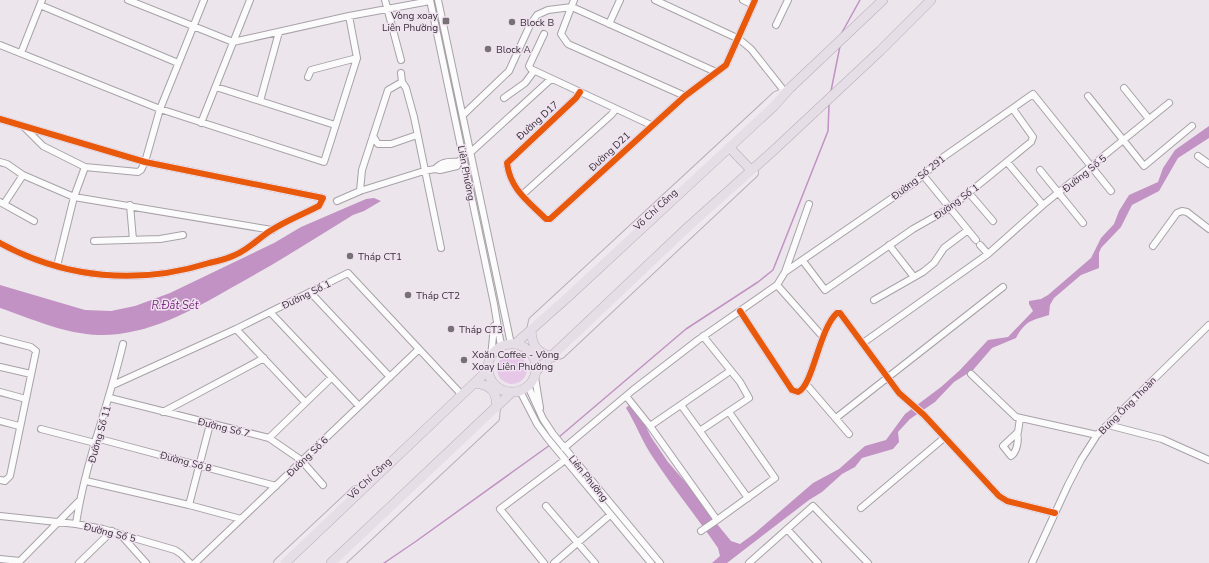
<svg xmlns="http://www.w3.org/2000/svg" width="1209" height="563" font-family="'Nunito Sans',sans-serif">
<rect width="100%" height="100%" fill="#ece6ec"/>
<path fill="#e7c7e8" d="M497 369a15 15 0 1 1 30 0a15 15 0 1 1-30 0Z"/>
<path fill="#c192c3" d="M1209,126V138L1178,158L1159,191L1132,205L1121,227L1101,248L1099,253V268L1081,275L1054,298L1050,305L1049,315C1031,321 1026,320 1016,338L992,348L973,370L954,382L935,402L910,419L898,432L899,442L893,449L862,458L855,467L842,474L822,492L809,500L727,563H712L720,556L718,548C697,517 673,488 652,456C642,441 636,424 626,408L630,404L640,415L651,437L668,462L693,491L708,513L731,541L740,544L755,533L813,483L839,469L865,446L886,440L905,414L941,387L960,370L988,340L1008,337L1033,311L1029,304V301L1041,299L1048,295L1091,258L1101,238L1114,224L1119,211L1129,195L1158,182L1163,168L1175,150Z
M374,198L381,201L364,211L353,215C313,240 273,265 231,288C191,311 147,336 99,335C65,334 32,319 0,308V285L85,310L111,311L135,306L170,293L274,243L301,227L366,199Z"/>
<g fill="none" stroke-linecap="round" stroke-linejoin="round">
<path stroke="#c192c3" stroke-width="1.5" d="M840,36L860,0
M831,91L840,46
M559,437L686,329L758,282L773,270L828,131L829,105
M384,563L415,542L550,445"/>
<defs>
<path id="minor" d="M128,0L233,42L349,16L430,1
M385,0L401,60
M430,0L494,304L501,346
M438,0L511,344
M574,0L561,34L568,44L685,96
M655,0L739,39L751,49L785,92
M743,0L753,5
M40,5L178,63
M609,24L620,0
M776,25L788,0
M544,34L529,66L531,69L651,125
M0,45L160,109L324,162L357,58L349,16
M21,53L42,0
M308,77L311,70L357,58
M402,82L406,88L414,117L441,248
M216,87L335,125
M1124,88L1149,119
M580,92L576,98L507,163C510,189 528,201 546,219H550L685,96L726,65L755,0
M1088,96L1144,166L1192,126
M504,98L525,83L534,71
M260,101L279,32
M463,115L509,71L530,25L537,15L548,10L572,7L716,72
M0,119L145,162L323,198L319,206C303,214 285,221 270,231C259,238 248,250 235,255C227,259 218,261 209,263C139,285 65,279 0,243
M201,123L250,0
M23,126L43,146L85,167L138,172L141,170L145,162L160,109L204,0
M373,136L378,144H391L417,135
M471,152L551,79
M1198,156L1209,164
M0,162L7,164L23,175L74,197L272,230
M1007,162L1043,205
M435,169C444,159 452,163 462,161
M1040,170L1083,223
M923,175L976,240
M360,191L362,170L388,90L402,82L401,73
M969,193L993,221
M522,195L611,115L616,109
M337,201L360,191L424,171L435,169L440,170L457,166L459,161
M0,202L34,221
M4,204L23,175
M130,205L133,240
M94,241L160,239L183,235
M889,245L914,277
M980,245L988,254
M1153,246L1177,213L1182,211L1187,212L1209,229
M803,261L825,290L913,229L950,208L1031,142L1033,137L1013,109
M57,266L74,197L85,167
M785,272L914,183L942,158L1033,94L1111,191
M777,285L823,337
M310,292L390,377
M874,300L923,272L934,263L944,248L968,230
M740,311L792,390L798,392C813,386 819,329 837,313H840L899,393L924,415L999,496L1007,501L1055,513
M270,312L359,406
M236,329L305,402
M0,339L31,347L36,351L10,476L5,481L0,480
M863,343L988,254L1043,205L1169,103
M491,357L494,326
M0,367L31,374
M971,374L1016,417L1097,435
M535,377L540,408
M806,384L849,434
M113,385L236,329L348,273L462,395
M528,386L543,419L553,434L660,563
M520,391L537,424L548,439L651,563
M0,392L26,399
M626,396L650,426L717,520L775,478L729,412
M110,398L269,438L301,460L323,485
M681,405L748,498
M163,412L264,358
M836,418L1003,287
M0,421L19,426
M1108,425L1162,439L1209,460
M650,426L730,371
M41,429L95,443
M701,430L749,398L740,382L703,336
M1017,433C1019,440 1017,452 1011,456L1003,446L1018,432L1020,418
M96,438L276,486
M269,438L331,378
M564,448L633,390L698,340L777,285L785,272L809,204
M86,481L189,505L241,519
M189,505L210,424
M546,506L595,563
M861,508L944,438
M0,516L76,524L103,529L175,550L181,554L190,563
M76,524C85,463 109,404 123,344
M787,529L818,563
M701,531L717,520
M121,535L146,563
M0,559L20,561
M18,563L79,501
M79,563L112,531
M195,563L419,349
M544,563L500,509L565,460
M554,563L610,515
M749,563L813,506L868,563
M1032,563L1068,485L1081,460L1097,435L1209,325"/>
<path id="major" d="M531,330L533,321L776,96L785,92
M553,357L561,354L754,173
M278,563L356,490
M340,563L495,418L496,408"/>
<path id="highway" d="M729,147L751,170
M531,330C532,346 537,353 553,357
M488 368a24 24 0 1 1 48 0a24 24 0 1 1-48 0Z
M515,344L568,297L774,106L790,88L883,0
M536,371L688,227L773,151L880,51L931,0
M475,383C490,385 498,391 496,408
M285,563L488,370
M331,563L512,392"/>
</defs>
<use href="#minor" stroke="#a7a2a7" stroke-width="8"/>
<use href="#major" stroke="#b9adb9" stroke-width="10"/>
<use href="#highway" stroke="#b9adb9" stroke-width="10"/>
<use href="#minor" stroke="#fcfbfc" stroke-width="6"/>
<use href="#major" stroke="#efe9ef" stroke-width="8"/>
<use href="#highway" stroke="#e6dee6" stroke-width="9"/>
<defs>
<path id="cycleway" d="M580,92L576,98L507,163C510,189 528,201 546,219H550L685,96L726,65L755,0
M0,119L145,162L323,198L319,206C303,214 285,221 270,231C259,238 248,250 235,255C227,259 218,261 209,263C139,285 65,279 0,243
M740,311L792,390L798,392C813,386 819,329 837,313H840L899,393L924,415L999,496L1007,501L1055,513"/>
</defs>
<use href="#cycleway" stroke="#f0e2f0" stroke-width="8"/>
<use href="#cycleway" stroke="#e8590c" stroke-width="6"/>
</g>
<g fill="#777177" stroke="#f0e2f0" stroke-width="1.5">
<rect x="442" y="17" width="8" height="8" rx="2"/>
<circle cx="512" cy="22" r="4"/>
<circle cx="488" cy="49" r="4"/>
<circle cx="350" cy="256" r="4"/>
<circle cx="408" cy="295" r="4"/>
<circle cx="451" cy="329" r="4"/>
<circle cx="464" cy="360" r="4"/>
</g>
<g text-anchor="middle" stroke-width="3" stroke-linejoin="round" paint-order="stroke">
<g font-size="10" fill="#383238" stroke="#f0e2f0" text-anchor="start">
<text x="438" y="19" text-anchor="end">Vòng xoay<tspan x="438" dy="12">Liên Phường</tspan></text>
<text x="520" y="26">Block B</text>
<text x="496" y="53">Block A</text>
<text x="358" y="260">Tháp CT1</text>
<text x="416" y="299">Tháp CT2</text>
<text x="459" y="333">Tháp CT3</text>
<text x="472" y="358">Xoăn Coffee - Vòng<tspan x="472" dy="12">Xoay Liên Phường</tspan></text>
</g>
<g font-size="10" fill="#383238" stroke="#f0e2f0">
<text transform="translate(537 120) rotate(-42)" y="4">Đường D17</text>
<text transform="translate(609 151) rotate(-43)" y="4">Đường D21</text>
<text transform="translate(467 173) rotate(79)" y="4">Liên Phường</text>
<text transform="translate(1084 173) rotate(-39)" y="4">Đường Số 5</text>
<text transform="translate(918 177) rotate(-38)" y="4">Đường Số 291</text>
<text transform="translate(956 201) rotate(-36)" y="4">Đường Số 1</text>
<text transform="translate(655 209) rotate(-43)" y="4">Võ Chí Công</text>
<text transform="translate(306 294) rotate(-26)" y="4">Đường Số 1</text>
<text transform="translate(1127 405) rotate(-45)" y="4">Bưng Ông Thoàn</text>
<text transform="translate(224 427) rotate(14)" y="4">Đường Số 7</text>
<text transform="translate(99 434) rotate(-74)" y="4">Đường Số 11</text>
<text transform="translate(307 456) rotate(-44)" y="4">Đường Số 6</text>
<text transform="translate(186 461) rotate(15)" y="4">Đường Số 8</text>
<text transform="translate(369 478) rotate(-43)" y="4">Võ Chí Công</text>
<text transform="translate(589 478) rotate(51)" y="4">Liên Phường</text>
<text transform="translate(110 532) rotate(14)" y="4">Đường Số 5</text>
</g>
<g font-size="11" font-style="italic" fill="#79297d" stroke="#f0e2f0">
<text x="175" y="309">R.Đất Sét</text>
</g>
</g>
</svg>
